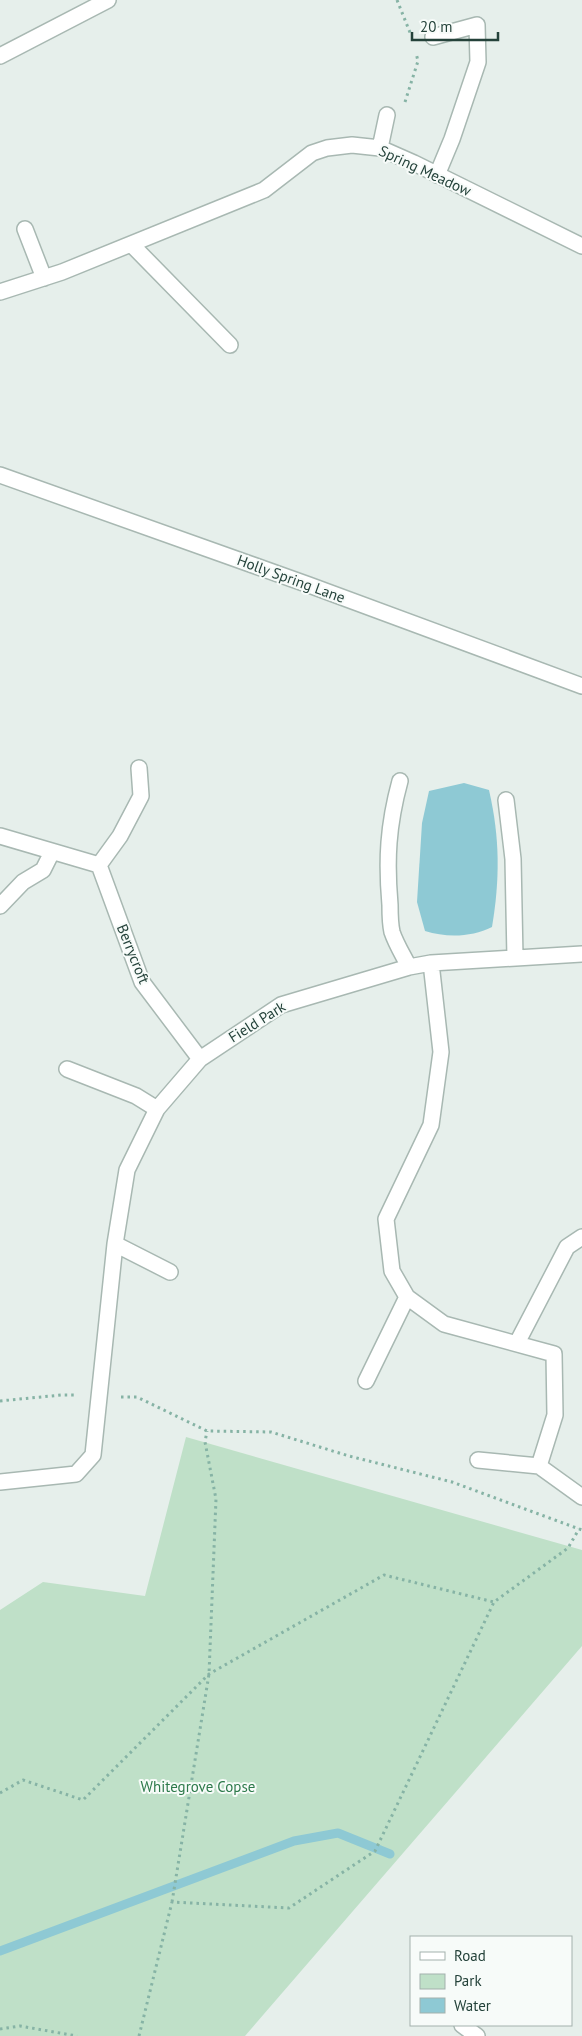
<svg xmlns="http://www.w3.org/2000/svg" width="582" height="2036" font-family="'PT Sans',sans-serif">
<rect width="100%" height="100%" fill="#e6efeb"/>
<path fill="#bfe0c8" d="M186,1437L582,1550V1646L245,2036H0V1610L43,1582L145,1596Z"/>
<path fill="#8ec9d4" d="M464,783L489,790C500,838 500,879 492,927C472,937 447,938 425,931L417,902L422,823L429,791Z"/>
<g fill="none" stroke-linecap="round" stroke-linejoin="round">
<path stroke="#8ec9d4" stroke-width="9" d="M0,1951L294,1841L338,1833L390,1854"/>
<defs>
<path id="minor" d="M433,37L477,25L478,62L452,139L437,175
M0,56L108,0
M380,148L387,115
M25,229L44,278
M132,245L230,345
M0,292L62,272L264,190L312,153L327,148L352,145L380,148L414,163L582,246
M0,475L309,585L582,686
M400,781C388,825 386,860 390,905C390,913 390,923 392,932C396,944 403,955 409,967
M506,800L513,859L515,958
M0,836L99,865
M99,865L142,982L200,1059
M99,865L120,836L141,796L139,768
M0,906L23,882L43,870L52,852
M431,963L441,1052L431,1125L386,1219L392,1271L407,1297L444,1324L554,1354L555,1415L539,1466L582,1497
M67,1069L136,1096L157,1109
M115,1244L170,1272
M517,1343L567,1247L582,1237
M366,1381L407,1297
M478,1460L539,1466
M0,1482L76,1474L93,1455L115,1244L127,1170L157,1109L200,1059L281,1005L409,967L431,963L582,954
M462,2025L477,2036"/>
</defs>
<use href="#minor" stroke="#a8b8b2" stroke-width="18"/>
<path stroke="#86b3a5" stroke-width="3" stroke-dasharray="2.5 4" stroke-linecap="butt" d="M397,0L411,35
M405,102L418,61L416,53
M121,1397H137L207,1431L271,1432L349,1456L452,1482L582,1530
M0,1401L61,1395H77
M0,1793L23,1780L83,1800L209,1674L384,1575L494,1602
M172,1902L209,1674L216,1499L205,1442L207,1431
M0,2029L20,2026L77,2036
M139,2036L172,1902L289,1908L375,1851L494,1602L568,1548L579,1529"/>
<use href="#minor" stroke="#fff" stroke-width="15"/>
</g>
<g text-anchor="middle" stroke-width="4" stroke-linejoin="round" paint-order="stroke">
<g font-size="15" fill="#24423a" stroke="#f7fbf9">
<text transform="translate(425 171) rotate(25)" y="5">Spring Meadow</text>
<text transform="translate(291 579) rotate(20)" y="5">Holly Spring Lane</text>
<text transform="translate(133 954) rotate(68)" y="5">Berrycroft</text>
<text transform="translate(257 1022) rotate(-32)" y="5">Field Park</text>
</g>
<g font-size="15" fill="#2d7a4b" stroke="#f7fbf9">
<text x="198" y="1792">Whitegrove Copse</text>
</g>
</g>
<rect x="410" y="1936" width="162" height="90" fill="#f7fbf9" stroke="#a3b1ad"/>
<rect x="420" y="1952" width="25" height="8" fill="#ffffff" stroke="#a3b1ad"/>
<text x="454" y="1961" font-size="15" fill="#24423a">Road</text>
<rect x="420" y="1974" width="25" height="15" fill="#bfe0c8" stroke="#a3b1ad"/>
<text x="454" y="1986" font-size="15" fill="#24423a">Park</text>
<rect x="420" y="1998" width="25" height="15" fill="#8ec9d4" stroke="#a3b1ad"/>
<text x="454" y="2011" font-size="15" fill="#24423a">Water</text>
<path d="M412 32v8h86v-8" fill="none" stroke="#24423a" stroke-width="2.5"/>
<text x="420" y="32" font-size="15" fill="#24423a" stroke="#f7fbf9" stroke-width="4" paint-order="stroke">20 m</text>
</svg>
